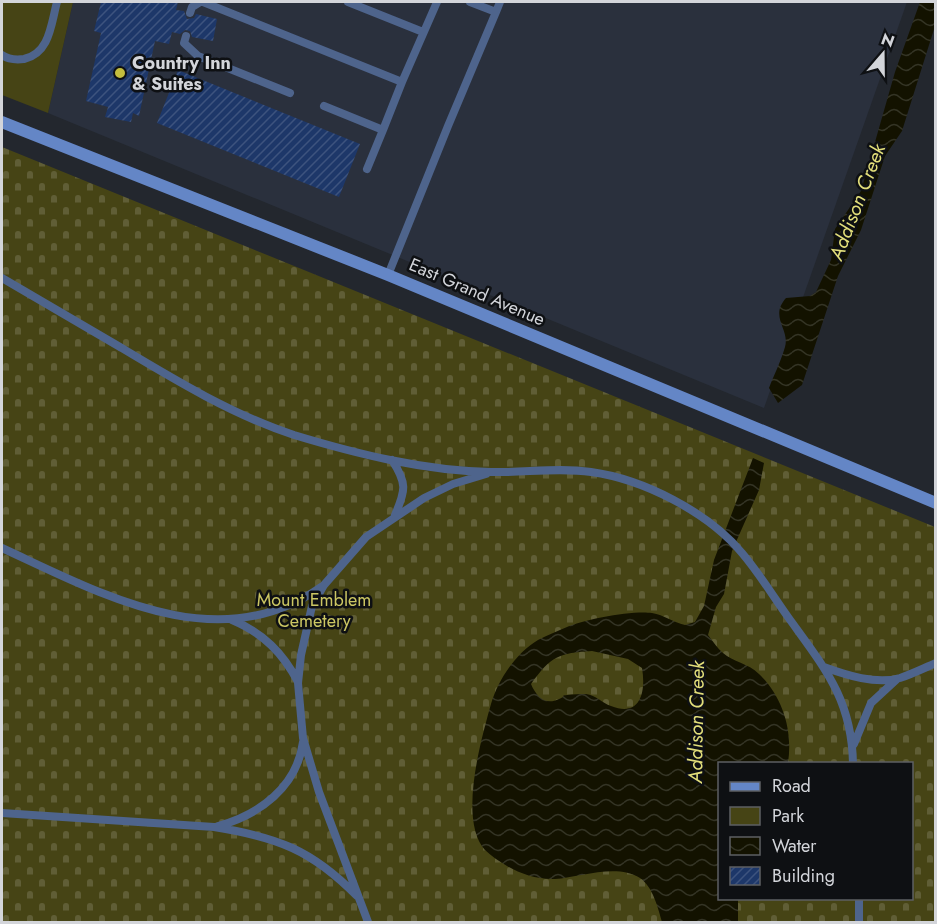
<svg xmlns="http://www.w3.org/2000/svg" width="937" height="924" font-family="Jost,sans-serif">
<defs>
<pattern id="cemetery-stones" width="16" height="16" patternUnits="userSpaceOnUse" patternTransform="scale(1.5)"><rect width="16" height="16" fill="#464415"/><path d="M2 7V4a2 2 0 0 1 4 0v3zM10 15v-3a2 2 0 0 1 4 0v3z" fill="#605e36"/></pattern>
<pattern id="water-waves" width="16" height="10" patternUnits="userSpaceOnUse" patternTransform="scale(1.5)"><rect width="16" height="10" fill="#131200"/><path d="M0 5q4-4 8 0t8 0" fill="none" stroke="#343425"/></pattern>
<pattern id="building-hatch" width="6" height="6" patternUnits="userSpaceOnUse" patternTransform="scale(1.5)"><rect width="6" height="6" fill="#1d3769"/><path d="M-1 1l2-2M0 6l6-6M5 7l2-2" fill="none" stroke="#3d537e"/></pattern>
</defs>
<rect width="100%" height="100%" fill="#23272e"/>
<path fill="#2a303d" d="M73,2H907L764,408L48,113Z"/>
<path fill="#464415" d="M2,2H73L48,113L2,95Z"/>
<path fill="url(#cemetery-stones)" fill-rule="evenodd" d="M2,147L935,527V922H2ZM720,764H912V898H720Z"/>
<path fill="url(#water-waves)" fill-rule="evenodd" d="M920,2H935V26L902,131L885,156L861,230L838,276L802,385L778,403L769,388C774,375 781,361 785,347C790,329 769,317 786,298L810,296L816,292L831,260L835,229L861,191L895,72Z
M753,458L764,463L759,490L732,551L724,594L716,607L708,635C713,641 717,648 723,653C733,662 748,663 759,674C783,697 793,731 788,763L720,764V898L738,899V922H662C658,908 653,887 640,878C617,863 580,877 555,879C539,880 520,874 507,866C499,861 491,856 485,850C458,820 481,740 491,704C498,680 516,653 538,640C547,635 558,631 567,627C584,619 634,610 652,613C664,615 673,622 685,625L695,622L704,606L714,560ZM592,651L628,659L642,668C646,691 641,718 611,706C602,703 596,695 586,694C580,694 573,694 567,695C559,696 567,696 559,699C545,706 536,696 531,684C551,656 559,653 592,651Z"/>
<path fill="url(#building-hatch)" d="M101,2H178L176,10L184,11L187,19L194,18L196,14L217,19L213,41L192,37L190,31L185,30L180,34L172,32L169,44L155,41L139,116L133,113L131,122L105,117L108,107L86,101L101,33L94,31Z
M178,70L360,144L339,197L157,123Z"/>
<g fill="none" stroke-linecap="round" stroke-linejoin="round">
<path stroke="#4e648c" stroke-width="8" d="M203,2L402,82L437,2
M348,2L423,32
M496,12L500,2
M190,13L192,7L200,2
M186,36L184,43L198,56L290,93
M2,55C9,60 16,60 24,59C50,53 51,24 57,2
M324,106L383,130L402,82
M367,169L383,130
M388,275L448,126L496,12L470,2
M2,278C41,301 81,324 120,347C175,380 233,415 294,435C357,454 425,471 491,472C524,473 558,467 591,472C643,479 708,512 742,553C759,573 773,596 788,617C824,667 852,699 853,764
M392,460C407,483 406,490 395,515
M2,548C100,593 218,660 321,587
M232,620C263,633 283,653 298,682
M824,667C846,675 876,685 900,678C912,674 924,668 936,663
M854,744L871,703L897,679
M2,813L214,827C277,837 312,850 357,896
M218,826C259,815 297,787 303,742
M859,898V922
M368,922L319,792L303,738L298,683L301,655L312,606L324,585L366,537L424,498L453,484L486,474"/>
<path stroke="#6486c6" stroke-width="12" d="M2,122L388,275L936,503"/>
</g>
<circle fill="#c3bd3e" stroke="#0e1013" stroke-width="2" cx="120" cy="73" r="6"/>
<g text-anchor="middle" stroke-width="5" stroke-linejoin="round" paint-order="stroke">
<g font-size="18" font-weight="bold" fill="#d3d5da" stroke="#0e1013" text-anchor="start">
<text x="132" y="69">Country Inn<tspan x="132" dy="21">&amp; Suites</tspan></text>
</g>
<g font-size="18" fill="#d3d5da" stroke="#0e1013">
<text transform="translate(477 292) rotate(23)" y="6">East Grand Avenue</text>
</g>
<g font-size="18" fill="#ccc763" stroke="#0e1013">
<text x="314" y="606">Mount Emblem<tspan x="314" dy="21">Cemetery</tspan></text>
</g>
<g font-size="20" font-style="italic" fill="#e2de7a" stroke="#0e1013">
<text transform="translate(857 202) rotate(-69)" y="7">Addison Creek</text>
<text transform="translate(696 722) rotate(-89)" y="7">Addison Creek</text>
</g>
</g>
<rect width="937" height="924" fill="none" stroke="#d3d5da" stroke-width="6"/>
<rect x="718" y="762" width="195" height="138" fill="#0e1013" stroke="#5d5f63" stroke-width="1.5"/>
<rect x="730" y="782" width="30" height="9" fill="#6486c6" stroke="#5d5f63" stroke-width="1.5"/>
<text x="772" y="792" font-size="18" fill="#d3d5da">Road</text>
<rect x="730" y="807" width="30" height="18" fill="#464415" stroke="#5d5f63" stroke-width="1.5"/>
<text x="772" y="822" font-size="18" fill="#d3d5da">Park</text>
<rect x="730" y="837" width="30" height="18" fill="url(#water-waves)" stroke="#5d5f63" stroke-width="1.5"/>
<text x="772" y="852" font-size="18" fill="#d3d5da">Water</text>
<rect x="730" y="867" width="30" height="18" fill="url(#building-hatch)" stroke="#5d5f63" stroke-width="1.5"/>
<text x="772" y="882" font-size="18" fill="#d3d5da">Building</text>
<g transform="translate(883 54) rotate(20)" stroke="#0e1013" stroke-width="4.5" paint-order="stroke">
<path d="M0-4.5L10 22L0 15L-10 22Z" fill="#d3d5da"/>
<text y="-9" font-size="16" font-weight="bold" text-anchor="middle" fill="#d3d5da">N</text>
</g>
</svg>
